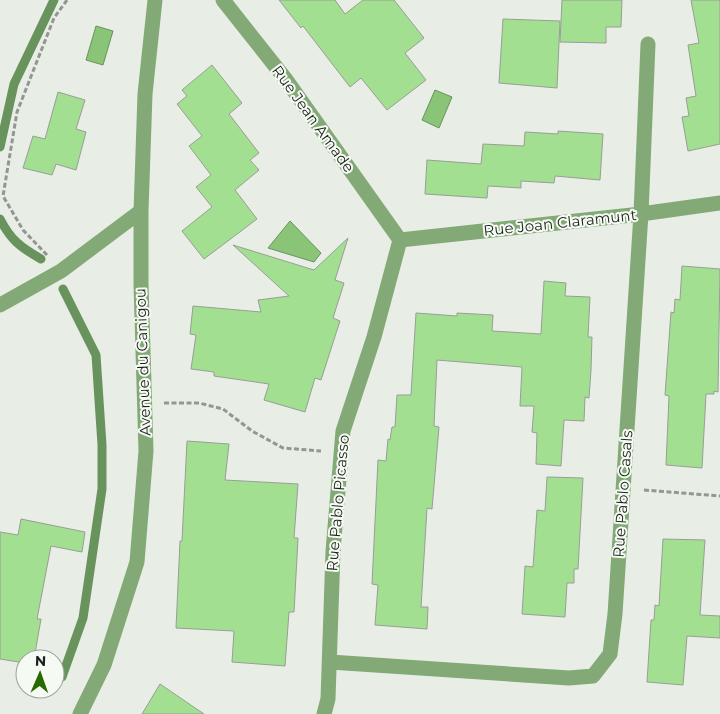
<svg xmlns="http://www.w3.org/2000/svg" width="720" height="714" font-family="Montserrat,sans-serif">
<rect width="100%" height="100%" fill="#e8eee6"/>
<path fill="#89c477" stroke="#69935c" d="M96,26L113,31L103,65L86,60Z
M435,90L452,97L439,128L422,120Z
M290,221L321,253L314,262L268,248Z"/>
<g fill="none" stroke-linecap="round" stroke-linejoin="round">
<path stroke="#69935c" stroke-width="9" d="M0,147L14,84L54,0
M0,219C11,240 20,247 41,259
M62,677L83,618L102,489V445L96,355L63,289"/>
</g>
<path fill="#a3df90" stroke="#989e97" d="M279,0H335L345,14L363,0H394L424,38L405,53L426,80L387,110L361,78L350,87L303,26L301,28Z
M562,0H622L621,27H606V43L560,42Z
M691,0H720V144L688,151L682,117L689,116L686,98L696,96L688,45L699,43Z
M503,19L560,21L557,88L499,83Z
M212,65L242,103L229,114L259,153L250,160L259,170L235,190L257,219L204,259L182,231L212,207L196,187L211,175L189,146L202,136L177,104L187,96L182,90Z
M58,92L85,100L76,129L86,132L76,170L56,164L52,175L23,168L33,136L45,139Z
M558,131L603,134L600,180L555,176L554,183L521,181V188L488,186L487,198L425,194L427,160L481,164L483,144L524,146L525,132L558,134Z
M348,238L335,280L344,283L333,318L340,321L321,380L315,378L305,412L264,400L269,384L214,376V372L191,369L196,335L190,334L193,306L261,312L258,300L289,296L233,245L314,270Z
M682,266L720,269L718,392L714,391V394H706L702,468L666,465L669,396L665,395L671,312L674,313L675,299L680,300Z
M544,281L566,283L565,296L590,297L588,337H592L591,370L589,398L585,397L584,421L564,420L561,466L536,464L537,433L532,432L534,406H520L522,367L437,360L434,426L439,427L432,509L427,508L421,607H428L427,629L375,625L378,585L372,584L378,460L386,461L388,439L390,440L392,427H395L397,395H411L416,313L457,316V313L493,315L492,331L541,334Z
M187,441L229,444L225,480L298,484L294,538H298L294,612H289L285,666L232,662L234,631L176,628L180,541H182Z
M547,477L583,478L578,569H574V583H567L565,617L522,614L525,566L533,567L537,510L545,511Z
M21,519L85,532L82,552L51,546L37,619H41L34,659H25V663L0,659V532L18,535Z
M663,539L705,540L700,615L720,616V638L687,636L683,685L647,682L651,620H654L655,605L659,606Z
M160,684L204,714H142Z"/>
<g fill="none" stroke-linecap="round" stroke-linejoin="round">
<path stroke="#939791" stroke-width="3" stroke-dasharray="5 2.5" stroke-linecap="butt" d="M47,255L23,230L3,196L17,112L54,18L67,0
M164,403H199L223,409L252,431L283,448L321,451
M644,490L720,496"/>
<path stroke="#83a977" stroke-width="15" d="M223,0L287,81L400,240
M400,240L641,214L720,203
M0,305L61,271L141,211
M330,662L569,678L593,676L610,654L615,614L641,214L648,44
M80,714L104,665L137,562L146,451L141,284V211L145,94L155,0
M324,714L328,699L333,551L343,431L374,337L400,240"/>
</g>
<g text-anchor="middle" stroke-width="4" stroke-linejoin="round" paint-order="stroke">
<g font-size="15" fill="#1e201d" stroke="#f5fbf3">
<text transform="translate(313 119) rotate(54)" y="5">Rue Jean Amade</text>
<text transform="translate(560 223) rotate(-6)" y="5">Rue Joan Claramunt</text>
<text transform="translate(143 362) rotate(-92)" y="5">Avenue du Canigou</text>
<text transform="translate(623 494) rotate(-86)" y="5">Rue Pablo Casals</text>
<text transform="translate(338 503) rotate(-85)" y="5">Rue Pablo Picasso</text>
</g>
</g>
<g transform="translate(40 674) rotate(2)"><circle r="24" fill="#f5fbf3" stroke="#9fa39d"/>
<path d="M0-4L9 19L0 12L-9 19Z" fill="#266a01"/>
<text y="-8" font-size="14" font-weight="bold" text-anchor="middle" fill="#1e201d">N</text>
</g>
</svg>
